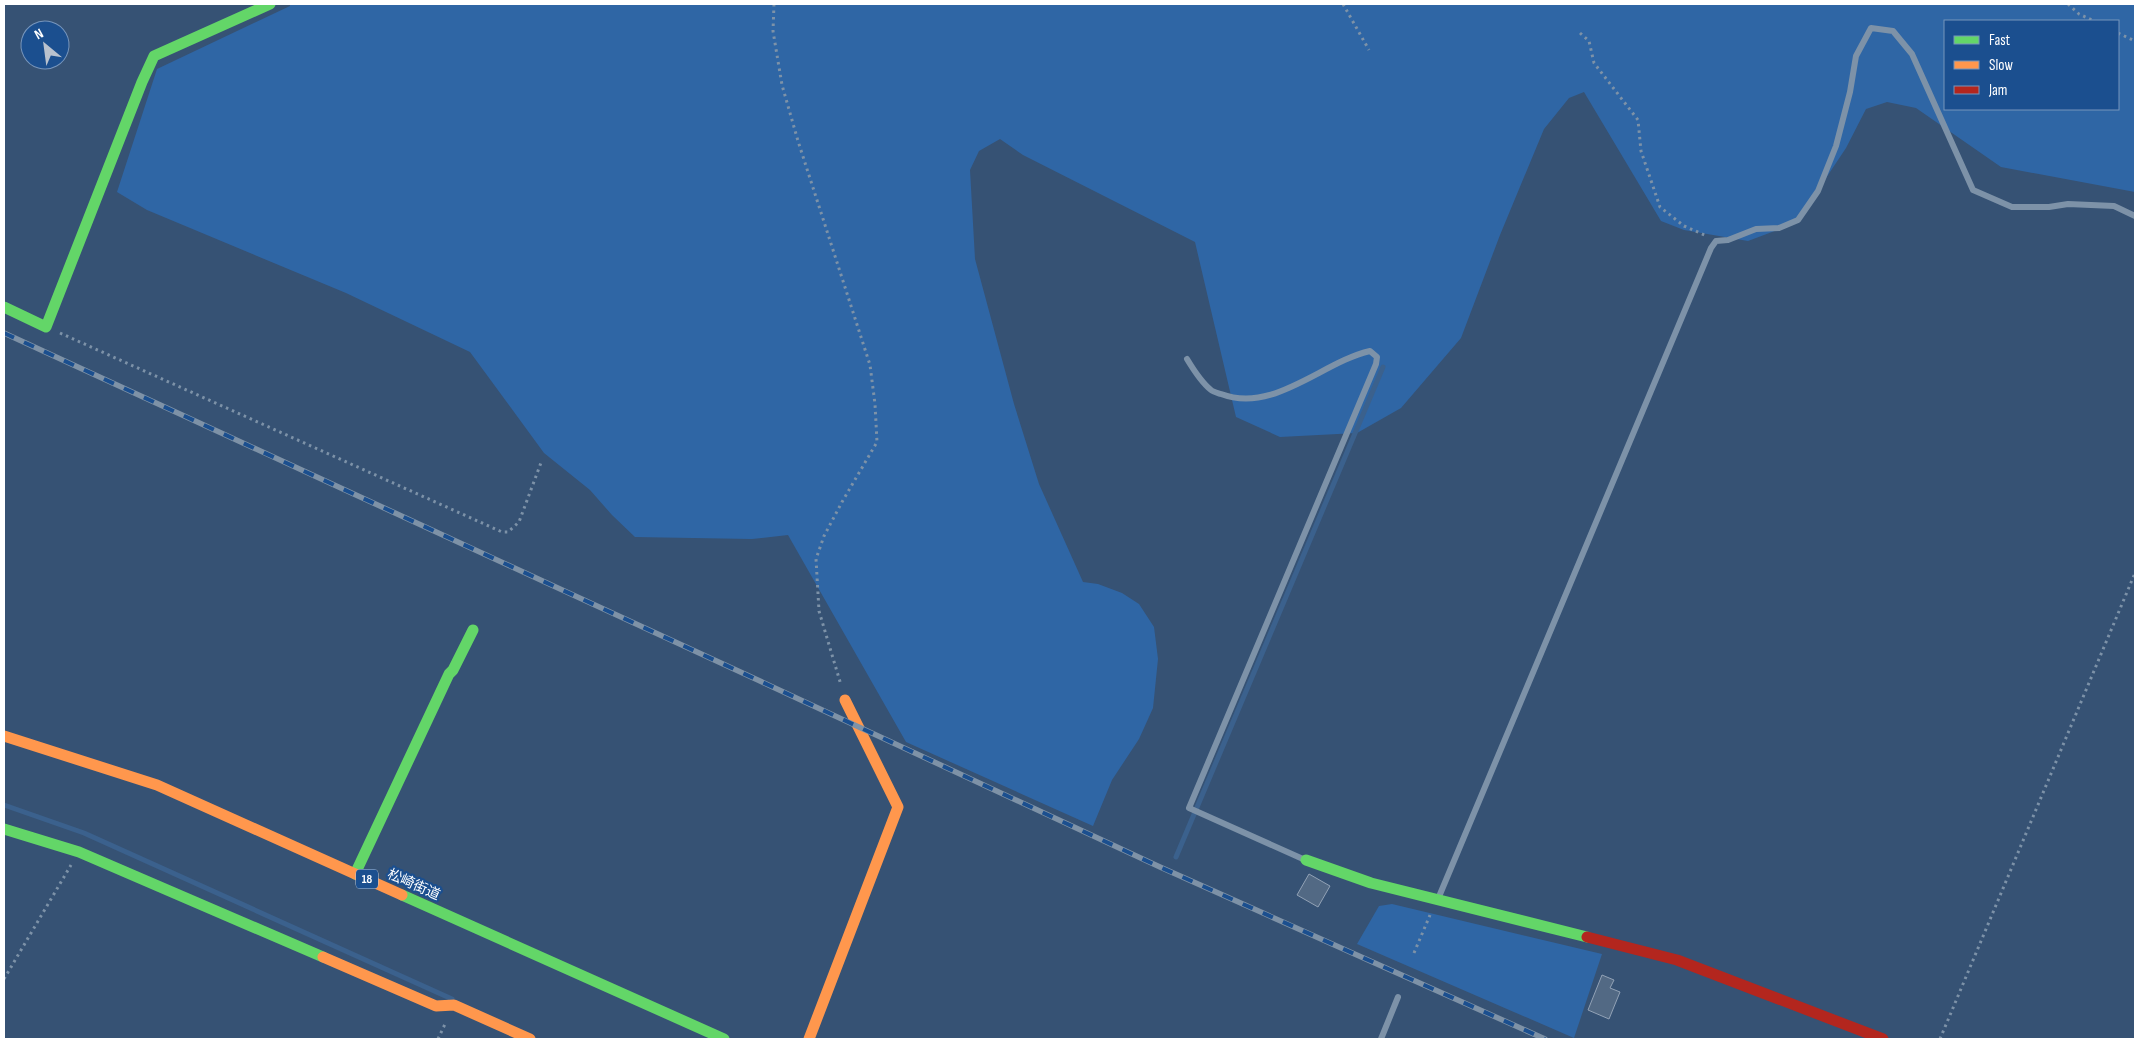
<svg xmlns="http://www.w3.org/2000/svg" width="2139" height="1043" font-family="'Sofia Sans Condensed','Noto Sans JP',sans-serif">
<rect width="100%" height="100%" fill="#365274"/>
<path fill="#2f66a5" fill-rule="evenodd" d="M290,4H2135V192L2001,167L1916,108L1887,102L1866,109L1846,148L1796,223L1748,241L1684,230L1661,221L1584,92L1569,98L1544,129L1500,235L1461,338L1401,408L1357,433L1280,437L1236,417L1195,242L1023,155L1000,139L979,151L970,170L975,259L1014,404L1039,484L1083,582L1098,584L1122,593L1139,604L1154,627L1158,659L1153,708L1139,739L1112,780L1093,826L906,742L788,535L752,539L635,537L612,515L590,490L544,453L470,352L346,293L147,210L117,192L157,69L290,6ZM1945,21H2118V109H1945Z
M1392,904L1602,954L1574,1038L1357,944L1379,906Z"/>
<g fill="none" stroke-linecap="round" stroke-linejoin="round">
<path stroke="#3b618d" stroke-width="5" d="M4,805L84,833L452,999
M1176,857L1383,367"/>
</g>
<path fill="#526984" stroke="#92a2b6" d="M1309,874L1330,886L1318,907L1297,895Z
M1602,975L1614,980L1610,988L1620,992L1609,1019L1588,1010Z"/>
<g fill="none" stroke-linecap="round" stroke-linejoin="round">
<path stroke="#7d92a8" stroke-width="3" stroke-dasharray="2.5 4" stroke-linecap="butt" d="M774,4L773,31L782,85L798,141L870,365L875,404L877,442L842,502L824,536L816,559L819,611L841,685
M1343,4L1369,50
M2068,4L2079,14L2094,21
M1580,33L1589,41L1594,63L1638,120L1641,151L1660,207L1684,226L1707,236
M2118,33L2135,41
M60,333L502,532H508L519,522L542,460
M1414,953L1430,915
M4,979L71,865
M438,1039L446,1022
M1940,1039L2135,573"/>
<path stroke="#7d92a8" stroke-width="6" d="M1187,359C1193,369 1201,382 1211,390C1213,392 1218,393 1221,394C1274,414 1322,362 1370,351L1377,357L1376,364L1189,808L1303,859
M1438,899L1711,248L1716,241L1728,240L1756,229L1779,228L1798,220L1818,191L1836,146L1850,92L1856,56L1871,28L1893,31L1912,54L1973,190L2012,207H2049L2068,204L2114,206L2135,216
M1381,1039L1398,997"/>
<path stroke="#63d668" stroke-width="11" d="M4,307L46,327L142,82L154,56L270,4
M4,829L79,852L323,957
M1306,860L1371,883L1587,937
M355,874L449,674L453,670L473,630
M402,895L724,1039"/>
<path stroke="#ff974d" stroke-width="11" d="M4,736L157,785L402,895
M323,957L436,1006L454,1005L530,1039
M809,1039L898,807L845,700"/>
<path stroke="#b3261e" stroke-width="11" d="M1587,937L1677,960L1883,1039"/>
<defs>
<path id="rail" d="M4,333L760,681L1160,867L1545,1039"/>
</defs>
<use href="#rail" stroke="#7e92a7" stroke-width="5.5"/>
<use href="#rail" stroke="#1b4f8f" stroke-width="4" stroke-dasharray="11" stroke-linecap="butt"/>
</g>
<g text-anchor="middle" stroke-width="4.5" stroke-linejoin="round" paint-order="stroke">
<rect fill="#1b4f8f" stroke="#bbcadd" stroke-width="1" x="356" y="869.5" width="22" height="19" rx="4"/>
<g font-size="12" font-weight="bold" fill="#fff">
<text x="367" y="883">18</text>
</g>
<g font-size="14" fill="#fff" stroke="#1b4f8f">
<text transform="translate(414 884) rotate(24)" y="5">松崎街道</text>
</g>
</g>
<rect width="2139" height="1043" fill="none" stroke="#ffffff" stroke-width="10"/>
<rect x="1944" y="20" width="175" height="90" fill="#1b4f8f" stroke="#7695bc"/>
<rect x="1954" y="36" width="25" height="8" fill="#63d668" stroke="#7695bc"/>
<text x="1989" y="45" font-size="15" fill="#ffffff">Fast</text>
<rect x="1954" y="61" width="25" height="8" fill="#ff974d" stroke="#7695bc"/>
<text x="1989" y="70" font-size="15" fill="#ffffff">Slow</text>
<rect x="1954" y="86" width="25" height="8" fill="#b3261e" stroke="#7695bc"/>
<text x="1989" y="95" font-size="15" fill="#ffffff">Jam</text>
<g transform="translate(45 45) rotate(331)"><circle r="24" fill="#1b4f8f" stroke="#7695bc"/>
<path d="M0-4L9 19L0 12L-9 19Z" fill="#b9c2ce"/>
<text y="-8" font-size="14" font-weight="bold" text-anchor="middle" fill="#ffffff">N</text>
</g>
</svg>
